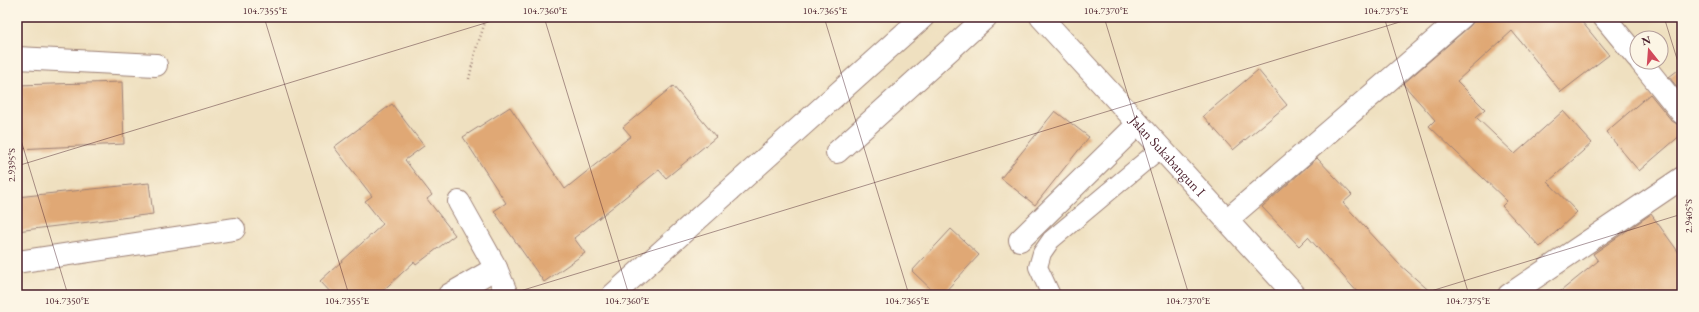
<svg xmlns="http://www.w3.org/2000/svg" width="1699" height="312" font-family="'EB Garamond',serif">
<rect width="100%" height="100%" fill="#fcf5e5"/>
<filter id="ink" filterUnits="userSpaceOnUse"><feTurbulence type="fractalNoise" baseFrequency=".025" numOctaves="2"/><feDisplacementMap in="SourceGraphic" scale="8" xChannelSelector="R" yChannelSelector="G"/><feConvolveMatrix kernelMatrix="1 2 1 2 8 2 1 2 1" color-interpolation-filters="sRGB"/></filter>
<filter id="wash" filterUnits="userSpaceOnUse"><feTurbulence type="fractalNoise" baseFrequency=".012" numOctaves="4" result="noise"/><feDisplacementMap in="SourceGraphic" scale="16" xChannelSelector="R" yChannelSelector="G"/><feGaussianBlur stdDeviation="0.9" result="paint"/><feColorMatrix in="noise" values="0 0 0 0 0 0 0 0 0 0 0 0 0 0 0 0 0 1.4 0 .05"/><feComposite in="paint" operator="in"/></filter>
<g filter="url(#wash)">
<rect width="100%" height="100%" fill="#efe0c0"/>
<g id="blocks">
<path fill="#e0a875" d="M1474,17H1578L1609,55L1561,92L1512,31L1457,81L1485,109L1476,117L1515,154L1563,111L1592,143L1548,182L1577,212L1540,247L1502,206L1507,201L1429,126L1435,120L1403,84L1470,26L1474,21Z
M1682,67V93L1669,77Z
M1258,70L1287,105L1233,150L1203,116Z
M122,82L124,144L17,149V85Z
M673,86L716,137L666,178L659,170L574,238L585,253L544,282L494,211L506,203L463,137L510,107L565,189L631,136L623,127Z
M1650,94L1672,121L1677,124L1682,125V134L1639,171L1606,132Z
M392,104L424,146L405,160L432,195L427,199L455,235L416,265L414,262L378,295H333L320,281L383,224L365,201L372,196L334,147Z
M1055,111L1089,137L1035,205L1001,178Z
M1317,158L1352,195L1343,203L1398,263L1434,295H1360L1308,237L1299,246L1262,207Z
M149,183L153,214L17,231V197Z
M1651,214L1682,257V295H1556L1598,261L1593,254Z
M951,229L979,255L942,295H937L912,271Z"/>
</g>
</g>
<g filter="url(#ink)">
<use href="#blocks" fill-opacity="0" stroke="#9c8076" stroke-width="1"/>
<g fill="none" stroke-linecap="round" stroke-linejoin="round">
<defs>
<path id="lane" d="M1051,295L1038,267L1042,253L1051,240L1161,148"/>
<g id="street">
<path id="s1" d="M1041,17L1295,295"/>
<path d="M1604,17L1637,57"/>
<path d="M17,58L156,65"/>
<path d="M1641,62L1682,113"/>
<path d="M837,152L986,17"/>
<path d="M459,202L496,268L507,295"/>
<path d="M1228,219L1462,17"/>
<path d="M1020,240L1138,124"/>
<path d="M17,262L234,229"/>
<path d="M449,295L496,268"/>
<path d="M613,295L923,17"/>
<path d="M1509,295L1682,178"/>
</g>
</defs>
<use href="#lane" stroke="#9c8076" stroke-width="20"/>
<use href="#street" stroke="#9c8076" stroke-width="24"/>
<path stroke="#9c8076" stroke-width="2.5" stroke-dasharray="1 3" stroke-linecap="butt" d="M469,79L476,49L487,17"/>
<use href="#lane" stroke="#fff" stroke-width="18"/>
<use href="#street" stroke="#fff" stroke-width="22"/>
</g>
</g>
<path fill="none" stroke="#4a1f2b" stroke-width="1" stroke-opacity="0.45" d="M264,17L349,295M544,17L629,295M824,17L909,295M1104,17L1189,295M1384,17L1469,295M1664,17L1682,75M17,127L68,295M17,166L505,17M507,295L1416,17M1418,295L1682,214"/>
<g text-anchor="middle" stroke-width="3" stroke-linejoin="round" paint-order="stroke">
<g font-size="14" fill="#4a1f2b" stroke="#fcf5e5">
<text dy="5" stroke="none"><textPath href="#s1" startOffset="188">Jalan Sukabangun I</textPath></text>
</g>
</g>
<rect width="1699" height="312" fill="none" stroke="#fcf5e5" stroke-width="44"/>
<g transform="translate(1649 50) rotate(343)"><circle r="19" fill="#fcf5e5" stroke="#b59f9b"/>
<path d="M0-3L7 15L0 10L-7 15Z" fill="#d1495b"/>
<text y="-6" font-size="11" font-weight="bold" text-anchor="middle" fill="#4a1f2b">N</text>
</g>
<rect x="22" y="22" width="1655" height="268" fill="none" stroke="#4a1f2b" stroke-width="1.5"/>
<g font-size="10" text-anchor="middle" fill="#4a1f2b">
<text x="265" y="14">104.7355°E</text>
<text x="545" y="14">104.7360°E</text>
<text x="825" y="14">104.7365°E</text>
<text x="1106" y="14">104.7370°E</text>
<text x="1386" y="14">104.7375°E</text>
<text transform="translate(11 165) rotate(-90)" y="4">2.9395°S</text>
<text transform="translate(1688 216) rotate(-90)" y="4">2.9405°S</text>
<text x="67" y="304">104.7350°E</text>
<text x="347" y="304">104.7355°E</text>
<text x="627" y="304">104.7360°E</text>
<text x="907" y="304">104.7365°E</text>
<text x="1188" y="304">104.7370°E</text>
<text x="1468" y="304">104.7375°E</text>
</g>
</svg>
